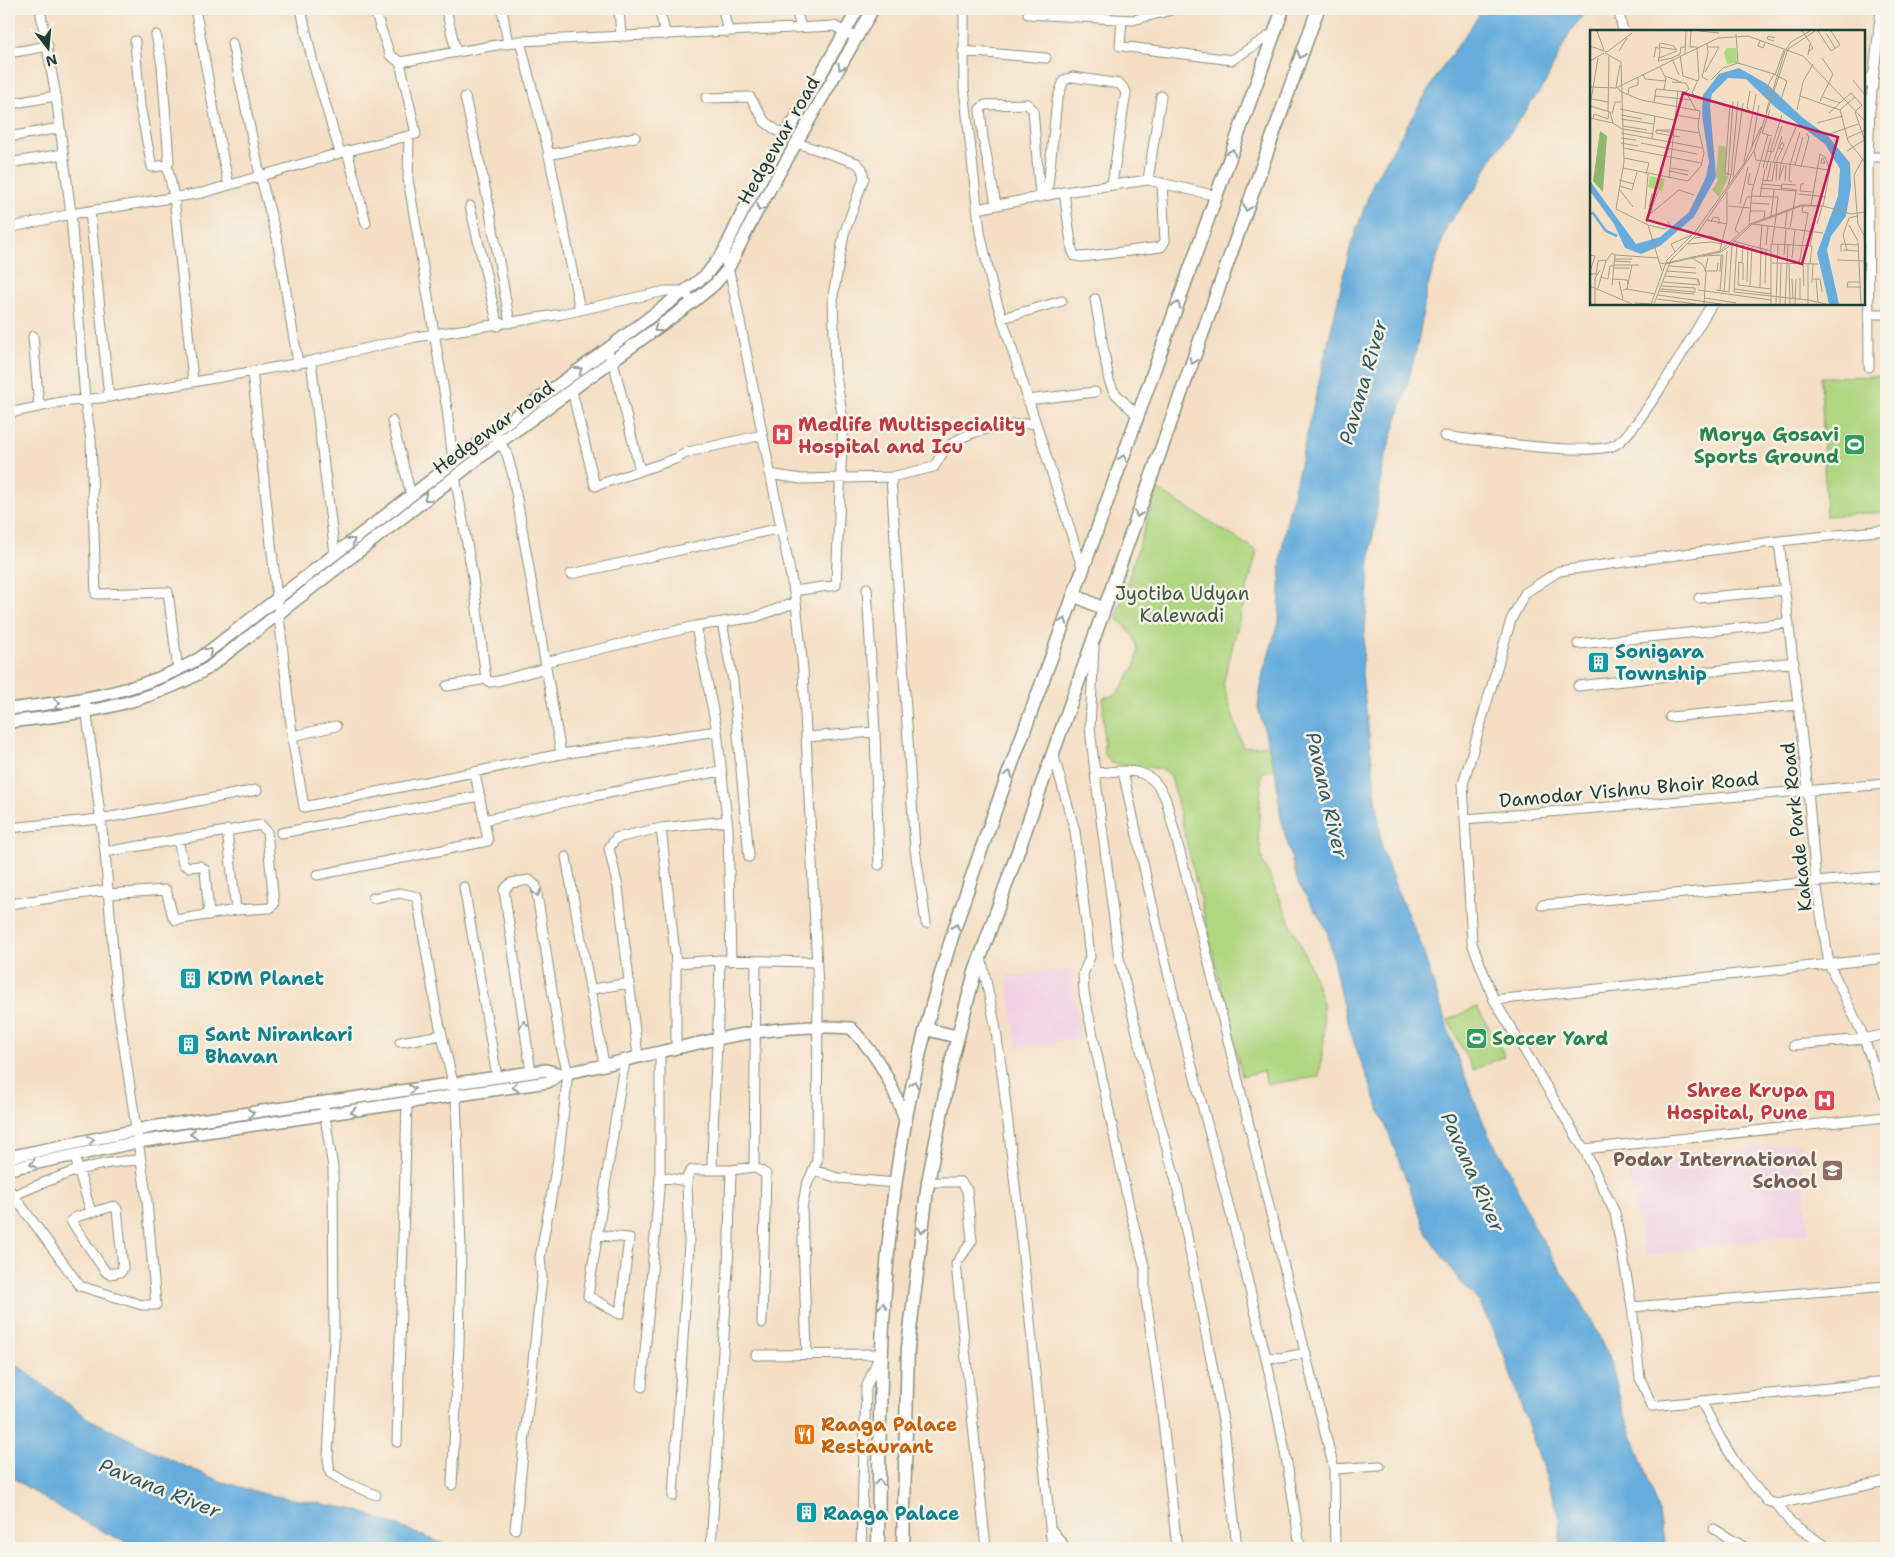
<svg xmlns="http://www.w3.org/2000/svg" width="1895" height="1557" font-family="'Shantell Sans',sans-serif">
<rect width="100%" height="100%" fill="#f7f3e8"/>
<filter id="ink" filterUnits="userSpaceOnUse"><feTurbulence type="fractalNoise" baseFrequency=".02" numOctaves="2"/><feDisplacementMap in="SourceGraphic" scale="10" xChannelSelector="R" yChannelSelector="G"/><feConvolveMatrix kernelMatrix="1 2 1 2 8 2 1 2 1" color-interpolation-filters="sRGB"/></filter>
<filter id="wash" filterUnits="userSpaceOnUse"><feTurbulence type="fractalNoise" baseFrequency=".0096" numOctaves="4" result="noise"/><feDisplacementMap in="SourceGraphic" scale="20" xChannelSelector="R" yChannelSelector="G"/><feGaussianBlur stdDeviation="1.12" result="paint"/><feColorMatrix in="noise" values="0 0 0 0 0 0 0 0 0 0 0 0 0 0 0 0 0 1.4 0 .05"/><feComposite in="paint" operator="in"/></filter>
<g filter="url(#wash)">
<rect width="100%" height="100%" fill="#f4dfc4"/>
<path fill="#f0d0e4" d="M1071,969L1080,1039L1017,1047L1007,976Z
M1801,1142L1808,1233L1645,1256L1626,1165Z"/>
<path fill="#afd680" stroke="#678a5a" d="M1886,376V512L1826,516L1821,377Z
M1157,489L1257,551L1223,684L1243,748L1268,745L1274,769L1262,772L1258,834L1263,862L1312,971L1323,1003L1324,1041L1319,1077L1267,1084L1263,1071L1242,1076L1171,776L1163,769L1111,763L1104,754L1103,698L1116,695C1138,665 1151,646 1116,618Z
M1477,1007L1505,1056L1473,1070L1448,1020Z"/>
<path fill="#66addd" stroke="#427588" d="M1483,9H1589L1571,30L1544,85L1492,158L1477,187L1447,225L1427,289L1418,342L1405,394L1383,464L1370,558L1362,674L1382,850L1397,890L1420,942L1456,1054L1488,1134L1509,1169L1532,1223L1593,1323L1612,1366L1622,1407L1658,1507L1665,1548H1561L1559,1518L1550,1488L1502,1350L1480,1303L1459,1280L1427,1234L1354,1043L1342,1002L1327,930L1298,883L1281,819L1275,769L1258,707L1263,672L1279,622L1281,557L1286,525L1350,248L1374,181L1438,74Z
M9,1359L87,1418L171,1460L220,1481L264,1494L357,1510L454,1548H142C93,1530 51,1504 9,1475Z"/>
</g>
<g filter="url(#ink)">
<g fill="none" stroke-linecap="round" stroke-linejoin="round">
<defs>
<path id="street" d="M40,9L56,96L71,214L85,400L91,440L96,594L168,592L178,671
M195,9C207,67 215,126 229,185
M301,9L313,63L340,153
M374,9L390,55L400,62L520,41L834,26L857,38
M446,9L456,52
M502,9L508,44
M619,9L621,37
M659,9L666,35
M723,9L728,32
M796,9L801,28
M964,9V88L980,232L993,290L1083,570
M1622,9L1620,18L1623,31
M1028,14L1133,20L1175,9
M1122,20L1120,46L1232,60L1275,32
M156,35L162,65L169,162L167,165L174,197L193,381
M135,41L140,106L152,167L167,165
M520,41L548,150L580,310
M232,43L260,175L277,238L298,363
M963,51L1046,58
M9,53L48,46
M1864,84L1874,74
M465,97L488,201L510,323
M706,98L750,97L765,122L786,137
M9,104L56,96
M409,136L408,179L447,409L453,462
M9,137L60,128
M347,151L366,223
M548,154L558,153L635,137
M1868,157H1886
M9,163L63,154
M1148,180L1161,96
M1064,192L1072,250L1075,256L1082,257L1161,247L1165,241L1162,183
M1047,195L1057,100L1064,80L1073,77L1120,84L1126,92L1112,184
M996,204L983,138L980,109L985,105L1027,104L1033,110L1040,196
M470,206L498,326
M977,209L1064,192L1148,180L1217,196
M90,211L109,397
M9,228L71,214L202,193L340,153L416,134L400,62
M723,253L732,282L796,602L803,670L818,989L817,1161L806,1187L802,1209L807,1355
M1095,299L1109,381L1114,392L1138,416
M1870,314H1886
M1002,318L1062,301
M33,336L39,407
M606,350L613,361L640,471
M311,361L335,554
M1869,367L1868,157L1870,110L1881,9
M252,371L293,743L304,807L561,754L717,731
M572,391L595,486L675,459L688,452L762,435
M1027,400L1095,392
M9,413L61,402L109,397L311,361L416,337L562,314L665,291H684L693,302
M392,421L411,495
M1444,436C1476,440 1591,457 1615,445C1638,433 1695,331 1712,304
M497,438L507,454L513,476L561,754
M769,474L801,479L891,477L934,467C938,461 942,452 948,447C969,428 1007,425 1034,423
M455,476L473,578L486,679L490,682L498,681L546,668
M891,477L915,849L926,923
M1886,530L1779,541L1559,571L1525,593L1511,620L1463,784L1472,943L1494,1000L1584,1149L1615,1213L1632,1307L1640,1378L1652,1406L1886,1382
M1779,541L1808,790L1816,882L1829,964L1861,1031L1886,1099
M571,574L781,528
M867,588L875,732
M794,591L836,585L843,421L835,369L833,296L844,234L864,178L862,169L857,163L797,143
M1699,598L1785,590
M722,622L733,681L749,857
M696,626L717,731L728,828L731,961
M1578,644L1789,623
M1094,647L1090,727L1095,773C1128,771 1151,764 1166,800L1203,939L1334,1469L1335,1548
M545,662L696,626L756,617L796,602
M447,686L486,679
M1578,686L1794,662
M1670,717L1799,705
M293,736L336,726
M806,737L875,732L879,865
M1053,753L1075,831L1090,957L1083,974L1084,993L1129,1206L1145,1269V1291L1161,1403L1177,1548
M1123,772C1142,856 1159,941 1181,1025C1226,1198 1277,1370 1300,1548
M1095,773L1119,958L1152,1095L1177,1185L1224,1426L1237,1548
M1465,819L1886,784
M484,820L588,797L721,771
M9,828L100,819L257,790
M661,828L676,963V1048
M281,833L480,796
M178,839L183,864L189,867L200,866L205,870L209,915
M105,852L261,825L267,832L274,904L270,908L236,910
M566,857L604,1064
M317,875L488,841L475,773
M464,887L497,1077
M107,894L166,890L173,917L176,920L236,910L227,830
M373,898L400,893L417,897L436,1009L456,1096L461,1249L459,1344L452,1485
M9,904L107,890
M1542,905L1886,876
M981,957L995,1024L1003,1080L1028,1300L1052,1548
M676,963L720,960L815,962
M592,989L630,983
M1494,1000L1886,958
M400,1042L442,1035
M1794,1045L1864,1039L1886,1034
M638,1057L618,887L609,848L616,838L661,828L727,821
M1874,1066L1886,1065
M323,1103L333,1168L334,1342L328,1458L330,1473L347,1483L376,1495
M1584,1149L1886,1117
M74,1155L91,1212
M754,1167L756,962
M712,1169C713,1100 719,1030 720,960
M813,1170L838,1178L896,1183
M660,1177L687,1181
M928,1182H961L967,1190L972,1241L956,1264L986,1548
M9,1189L80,1286L142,1305H156L147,1201L117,1000L105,852L85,700
M14,1195C60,1176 90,1162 141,1160
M114,1206L117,1209L123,1268L121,1272L109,1274L105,1271L71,1221L76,1217Z
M597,1235L629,1238L620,1314L588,1296L622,1077L626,1059
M1632,1307L1886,1286
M756,1355L880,1354L866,1388L861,1548
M1267,1357L1281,1358L1306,1353
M642,1387L660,1177V1052
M1701,1401L1721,1439L1737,1465L1767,1501L1777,1504L1790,1522L1828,1548
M397,1442L407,1105
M1334,1469L1380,1466
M673,1496L689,1243L687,1181L688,1175L692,1170H731L754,1167L766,1174L762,1323
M1777,1504L1886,1481
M1050,1528L1066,1548
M515,1529L542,1277L540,1258L559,1153L568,1073L561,1047L537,894L536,886L529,880L511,883L504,890L531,1072
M1714,1529L1746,1548
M711,1548L728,1269L731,1170"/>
<path id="secondary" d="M9,709C76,701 140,693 200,658L492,433L606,350L706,275L723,253L743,211L858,9
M9,722C80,714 144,706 207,669L500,442L693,302L715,284L728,269L754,217L873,9
M9,1157L151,1127L546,1070L560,1074
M9,1169L138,1142L548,1082L560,1074C658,1057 750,1020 851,1028C882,1061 890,1080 906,1122"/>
<path id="primary" d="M1074,595L1104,609
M926,1029L958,1037
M878,1548C880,1414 879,1280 901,1146C929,972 998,804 1058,639C1134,429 1209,219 1283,9
M903,1548L908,1347L928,1182L952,1059L975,972L1318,9"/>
</defs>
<use href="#street" stroke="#8a8e7c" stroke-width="11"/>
<use href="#secondary" stroke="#8a8e7c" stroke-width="14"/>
<use href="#primary" stroke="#8a8e7c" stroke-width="15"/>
<use href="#street" stroke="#fff" stroke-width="9"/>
<use href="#secondary" stroke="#fff" stroke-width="11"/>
<use href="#primary" stroke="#fff" stroke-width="12"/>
</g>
<defs><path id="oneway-chevron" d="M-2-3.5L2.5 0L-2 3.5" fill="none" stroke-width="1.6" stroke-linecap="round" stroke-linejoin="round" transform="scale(1.25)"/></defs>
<g stroke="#8f9e9a">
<use href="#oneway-chevron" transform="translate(1301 55) rotate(110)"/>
<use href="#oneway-chevron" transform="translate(841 67) rotate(120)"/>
<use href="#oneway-chevron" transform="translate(1232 152) rotate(-70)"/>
<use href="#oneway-chevron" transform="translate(760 208) rotate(120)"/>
<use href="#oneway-chevron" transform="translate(1247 208) rotate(110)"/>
<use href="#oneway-chevron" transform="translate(1177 305) rotate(-70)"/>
<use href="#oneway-chevron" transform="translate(657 329) rotate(143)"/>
<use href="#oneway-chevron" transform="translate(1193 361) rotate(110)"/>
<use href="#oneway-chevron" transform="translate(579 370) rotate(-36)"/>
<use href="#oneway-chevron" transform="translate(1123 458) rotate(-70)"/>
<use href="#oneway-chevron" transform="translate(427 498) rotate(143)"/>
<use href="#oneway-chevron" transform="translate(1138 514) rotate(110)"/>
<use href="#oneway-chevron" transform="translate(352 541) rotate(-38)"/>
<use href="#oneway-chevron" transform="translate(1064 621) rotate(-70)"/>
<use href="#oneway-chevron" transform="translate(209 651) rotate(-37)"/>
<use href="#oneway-chevron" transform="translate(57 703) rotate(-6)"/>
<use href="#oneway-chevron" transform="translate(1009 774) rotate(-70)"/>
<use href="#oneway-chevron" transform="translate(537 893) rotate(77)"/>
<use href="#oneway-chevron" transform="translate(956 927) rotate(-71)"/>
<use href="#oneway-chevron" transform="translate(524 1024) rotate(-98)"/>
<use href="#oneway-chevron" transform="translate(914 1084) rotate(-78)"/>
<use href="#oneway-chevron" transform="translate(515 1087) rotate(172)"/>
<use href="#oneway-chevron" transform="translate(412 1089) rotate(-9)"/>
<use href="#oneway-chevron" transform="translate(354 1112) rotate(172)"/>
<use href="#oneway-chevron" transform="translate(251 1113) rotate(-8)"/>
<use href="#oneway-chevron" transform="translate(193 1134) rotate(172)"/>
<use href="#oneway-chevron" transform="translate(91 1140) rotate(-12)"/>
<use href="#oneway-chevron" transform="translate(33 1164) rotate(168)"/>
<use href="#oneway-chevron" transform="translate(922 1230) rotate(97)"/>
<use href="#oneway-chevron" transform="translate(883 1306) rotate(-86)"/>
<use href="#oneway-chevron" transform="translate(879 1482) rotate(-89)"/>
</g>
</g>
<defs>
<symbol id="hospital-square" viewBox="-11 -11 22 22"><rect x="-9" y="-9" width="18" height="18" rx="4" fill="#e0444e" stroke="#f7f3e8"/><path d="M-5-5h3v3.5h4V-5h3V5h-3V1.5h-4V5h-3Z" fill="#fff"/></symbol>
<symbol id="stadium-square" viewBox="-11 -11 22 22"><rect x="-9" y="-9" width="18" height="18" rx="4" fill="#2e9e5b" stroke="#f7f3e8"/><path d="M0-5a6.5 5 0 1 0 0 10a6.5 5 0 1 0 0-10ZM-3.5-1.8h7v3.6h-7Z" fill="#fff"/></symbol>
<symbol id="building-square" viewBox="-11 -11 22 22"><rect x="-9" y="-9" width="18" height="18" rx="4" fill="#0f9aa8" stroke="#f7f3e8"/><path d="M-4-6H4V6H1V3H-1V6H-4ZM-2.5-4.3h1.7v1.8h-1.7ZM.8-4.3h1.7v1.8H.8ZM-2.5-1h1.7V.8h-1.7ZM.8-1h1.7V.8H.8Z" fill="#fff"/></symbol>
<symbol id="school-square" viewBox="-11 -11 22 22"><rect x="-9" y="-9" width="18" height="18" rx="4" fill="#8d6e63" stroke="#f7f3e8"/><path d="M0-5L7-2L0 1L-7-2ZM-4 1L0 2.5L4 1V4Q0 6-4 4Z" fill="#fff"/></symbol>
<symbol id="restaurant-square" viewBox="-11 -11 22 22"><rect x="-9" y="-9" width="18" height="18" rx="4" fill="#e8710a" stroke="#f7f3e8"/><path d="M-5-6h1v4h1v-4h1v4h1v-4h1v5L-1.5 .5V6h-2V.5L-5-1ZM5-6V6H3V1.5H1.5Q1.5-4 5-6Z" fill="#fff"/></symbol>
</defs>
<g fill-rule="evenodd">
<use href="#hospital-square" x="770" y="422" width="25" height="25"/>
<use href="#stadium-square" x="1842" y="432" width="25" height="25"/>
<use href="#building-square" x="1586" y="650" width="25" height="25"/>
<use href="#building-square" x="178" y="966" width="25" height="25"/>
<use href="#stadium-square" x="1464" y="1026" width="25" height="25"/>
<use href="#building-square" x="176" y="1032" width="25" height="25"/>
<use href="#hospital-square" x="1812" y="1088" width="25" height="25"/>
<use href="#school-square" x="1820" y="1158" width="25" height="25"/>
<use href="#restaurant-square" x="792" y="1422" width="25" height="25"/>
<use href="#building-square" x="794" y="1500" width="25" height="25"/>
</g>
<g text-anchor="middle" stroke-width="5" stroke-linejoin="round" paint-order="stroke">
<g font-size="19" fill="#1f3d34" stroke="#f7f3e8">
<text transform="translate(778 140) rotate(-60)" y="7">Hedgewar road</text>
<text transform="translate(493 427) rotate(-36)" y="7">Hedgewar road</text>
<text transform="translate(1629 789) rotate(-5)" y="7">Damodar Vishnu Bhoir Road</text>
<text transform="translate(1796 827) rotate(-96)" y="7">Kakade Park Road</text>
</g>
<g font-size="19" font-weight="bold" fill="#be3a42" stroke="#f7f3e8" text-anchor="start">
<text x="798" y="431">Medlife Multispeciality<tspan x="798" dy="22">Hospital and Icu</tspan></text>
<text x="1808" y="1097" text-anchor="end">Shree Krupa<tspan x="1808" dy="22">Hospital, Pune</tspan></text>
</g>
<g font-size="19" font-weight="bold" fill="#27864d" stroke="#f7f3e8" text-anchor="end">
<text x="1839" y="441">Morya Gosavi<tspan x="1839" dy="22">Sports Ground</tspan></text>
<text x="1492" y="1045" text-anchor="start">Soccer Yard</text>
</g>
<g font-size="19" fill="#3c5c43" stroke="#f7f3e8">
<text x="1182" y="600">Jyotiba Udyan<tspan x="1182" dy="22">Kalewadi</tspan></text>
</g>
<g font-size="19" font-weight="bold" fill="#0d838f" stroke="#f7f3e8" text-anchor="start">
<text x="1615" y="658">Sonigara<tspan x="1615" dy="22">Township</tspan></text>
<text x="207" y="985">KDM Planet</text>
<text x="205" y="1041">Sant Nirankari<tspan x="205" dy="22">Bhavan</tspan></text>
<text x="823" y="1520">Raaga Palace</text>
</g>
<g font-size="19" font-weight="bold" fill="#785e54" stroke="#f7f3e8" text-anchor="end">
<text x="1817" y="1166">Podar International<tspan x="1817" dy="22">School</tspan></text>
</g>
<g font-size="19" font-weight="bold" fill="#c56008" stroke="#f7f3e8" text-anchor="start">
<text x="821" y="1431">Raaga Palace<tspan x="821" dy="22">Restaurant</tspan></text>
</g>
<g font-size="20" font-style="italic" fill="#31595e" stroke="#f7f3e8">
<text transform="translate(1363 382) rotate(-74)" y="7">Pavana River</text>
<text transform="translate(1327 795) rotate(77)" y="7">Pavana River</text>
<text transform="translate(1473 1172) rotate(66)" y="7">Pavana River</text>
<text transform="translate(160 1488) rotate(22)" y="7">Pavana River</text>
</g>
</g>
<g transform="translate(1590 30)">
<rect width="275" height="275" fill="#f4dfc4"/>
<path d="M137,18H146L147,33L137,34L134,23ZM129,115L136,117L135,144L139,146L129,167L122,160L128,150L126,144ZM60,146L75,149L72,161L58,157Z" fill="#afd680"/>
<path d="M10,101L17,106L13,162L3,151Z" fill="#8bb76e"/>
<path d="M149,38L177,54L213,88L238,106L260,133L261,156L256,186L241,206L237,220L249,274H239L227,223L248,166L250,139L235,114L185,77L156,49L138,48L122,64L120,76L126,147L104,187L70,216L51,224L35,218L24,194L0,161V151L46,214L70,207L99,182L116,147L119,132L112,85L113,65L129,44Z" fill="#66addd"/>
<path fill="none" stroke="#66addd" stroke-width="2.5" d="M0,184L3,183L16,201L27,206"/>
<path fill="none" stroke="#9f9e8a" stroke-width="1" d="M7,1L14,20M101,1L100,17H107L109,48L102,63L108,69M109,1L129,3M212,1L221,14M228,1L241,21L250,15L241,1M236,3L245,18M146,4L148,33M170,11L168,16L173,18L175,13M184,11L177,9L178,6L185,8M117,14L118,23L112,47L118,50M0,16L17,22L42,3M86,20L84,16L70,13L69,17L87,20M29,21L37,8M87,21L69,28L68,31L82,28L90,24L91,17H95M15,23L31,32M95,24L96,1M90,25L93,46L108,51M218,25L220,14L223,18L219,21M64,27L66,17L70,19L69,28M82,29L89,45M0,31L14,23M31,32L34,132L26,179L58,195L72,241M30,35L26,57L32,62M70,37L76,49L74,59M115,42L129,17H118M53,44L55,49L76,51M185,45L194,20M75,46L91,52M121,50L133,38L148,33L184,44M263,50L275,65M82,52L96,53L99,59L96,62M0,57L26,58M26,58L128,8L158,6L213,26L275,91M160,61L157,77L161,83M32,62L51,70L110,81L108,97L114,123L111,136L98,151L33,138M38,64L39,58L48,55V48M65,66L102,70M210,66L250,80L258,111L275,132M233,67L250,73M2,69L18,72M179,70L174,63L184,44L197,51L191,69L181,71M230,71L243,44L232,28M64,72L66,59L96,62L106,80M0,76L8,28M0,76L20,82L23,93M30,79L84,90M180,80L172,103L182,106M207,80L213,52L223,34M250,80L265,67M18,81L19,26M176,82L195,21L201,12L220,1M239,83L261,63L272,75L265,82L275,111M22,84L25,72H31M31,85L52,89M85,85L109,89M0,88L23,93L32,99M3,89L4,84L18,89L19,81M31,89L64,94M227,93L253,86M33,96L57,100M33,99L63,104M84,99L109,103M66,100V103L90,107M66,100H83M66,100L84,103M31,103L113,118M240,104L268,94M31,108L46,110M62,108L65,87M257,108L275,100M31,113L48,116M51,113L107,124M162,116L169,75M34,118L111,133M164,121L166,130L191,133M178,121L183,122L192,96M257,121L274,110M180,122L192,85M34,128L59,133L56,144M232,128H233L235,133H231ZM273,129L264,145L268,194L275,207M154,132L166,64M183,133L192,106M186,133V132L192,119L194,115L192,112L189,118L192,119M191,133L239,140V142M194,135L189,150L191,133L206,97M205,135L213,107M211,137L219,107L216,103M81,138L99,141M173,138L181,108M176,139L181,122M80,141L98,145M160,143L158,154L163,155M138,145L143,71M141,145L148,71M143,147L153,73M79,148L88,61M29,150L44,154M172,150L182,151L185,133M177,151L181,133M186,151L187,133M195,151L196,135M202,152L199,151L200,135L210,102M171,154L192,156M214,154H211L210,161L223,162M138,155L141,145L135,143L136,129L140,74M30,156L42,160L47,142M170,158L206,161L200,198M191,158L208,160M30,160L43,177M191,160L192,154L206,155M209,164L236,167M161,166L183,167M170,167L175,139M183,167H188L186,185M160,173L179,174M150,174L158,137M221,175L230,124L235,127L240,140L233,176L261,184L275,182M138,176L160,178M59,177L62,164L66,165M55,179L58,144M160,181H175L174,189M60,184L89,160L104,165M181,186L184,160M117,190L137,194M121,192L123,187L129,188V194M56,194L68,161M163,194L233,203M227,194L232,177M58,195L75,199L80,195L78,191M159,195L162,161L178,105M259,195L268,211M195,198L197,182M150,204L145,200L157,167H161M104,208L120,206L128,209M143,211L181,221V274M268,212L271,274M98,214L121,212L132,214M182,214L186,186M176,215L178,196M220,216L228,176M170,219L172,195M130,220L137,192V162M181,220V214L222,216L220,234M253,220L269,221M257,220L253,205L259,188L267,186M85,222L81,214L102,205M251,222V214L269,215M25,225L68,228M194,225L196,198M113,226L133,225M101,227L113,235L116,242L114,274M118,228L115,241H127L128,233M202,228L205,199M24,229H42M247,230L275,231M24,231L41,232M148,232L153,233V250M149,232L148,255L181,259M152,232L153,215M70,233L75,234L131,222L138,217L161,195L211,176H233L211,175L160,194L130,221L76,233M182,233L228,234M199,234L200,274M209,234L218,183L212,182L213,175M213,234L214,256M218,234V270L236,274M24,235H49M79,236L106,238M24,238H40M76,241L106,243M0,242L5,226L0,225M130,242L131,226M0,244H6L8,231L16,230M75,246L108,249V253M10,247L18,249L20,236H24M23,249L37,250L38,254M202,249L203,269M222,249H230L232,262M226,249L228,272M29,251L33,269M73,252L110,255L108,249M157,252L158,216M270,252H258L257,257H271M175,253L176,219M222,253L223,234M0,256L42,274M160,256L162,217M170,257L171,219M8,258L16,231L22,223L25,225L22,255M37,259L65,264M71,259L105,262V258L72,256M144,259L181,264M33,260L37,259L42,235M108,260L181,270M126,260L139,262L142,214M70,261L104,264M130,261L133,225M134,262L137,221M144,262L218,270V274M144,262L147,213M68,265L131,274M115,268L146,273M67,269L106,274M210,269V248M45,273L62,274M5,274V248L10,240M61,274L77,230L105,202L155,132L171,97M64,274L81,230L107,204L164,121L198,19L225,1M186,274L188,214M190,274L191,234M195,274L198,214M205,274L206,249"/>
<path fill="#c2185b" fill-opacity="0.15" stroke="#c2185b" stroke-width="2.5" d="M93,63L248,107L212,234L57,190Z"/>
<rect width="275" height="275" fill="none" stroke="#1f3d34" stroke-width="2.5"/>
</g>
<rect width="1895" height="1557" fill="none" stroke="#f7f3e8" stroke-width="30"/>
<g transform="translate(48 48) rotate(164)" stroke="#f7f3e8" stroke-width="4" paint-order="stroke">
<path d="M0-4L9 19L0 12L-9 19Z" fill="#1f3d34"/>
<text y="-8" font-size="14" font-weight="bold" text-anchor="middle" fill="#1f3d34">N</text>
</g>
</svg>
